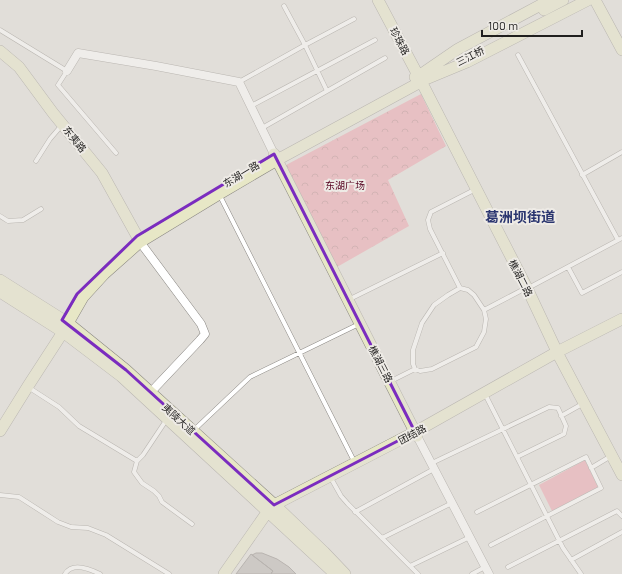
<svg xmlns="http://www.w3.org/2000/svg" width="622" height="574" font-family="Barlow,'Noto Sans SC',sans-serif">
<defs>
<pattern id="park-crowns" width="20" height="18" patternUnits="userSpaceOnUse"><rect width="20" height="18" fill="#ed9ca8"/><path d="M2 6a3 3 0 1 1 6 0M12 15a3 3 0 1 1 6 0" fill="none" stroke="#c07f88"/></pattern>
</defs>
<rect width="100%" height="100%" fill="#e1ded9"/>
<path fill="url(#park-crowns)" d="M421,94L446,146L388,180L409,226L337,267L286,165Z"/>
<path fill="#ed9ca8" d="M585,460L598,487L552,511L539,485Z"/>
<path fill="#b4afad" stroke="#86807e" d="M256,553H262L277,559L289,567L296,574H272L271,573L273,571L252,555Z
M251,554L273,571L271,574H236Z"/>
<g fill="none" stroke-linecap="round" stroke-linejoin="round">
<defs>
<path id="lane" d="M284,6L305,45L327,91
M0,30L67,71L58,85L116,153
M518,55L618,240
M239,82L305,45L354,19
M251,106L375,40
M262,128L385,58
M36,161L50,139L62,125
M582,175L622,152
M219,194L355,463
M0,216L8,221L23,220L41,209
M568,267L582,293L622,272
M532,286L622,238
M460,288L430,229L428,220L431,212L476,189
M348,300L443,253
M484,310L526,288
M391,381L415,369L420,371L432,369L476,347L484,332L486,319L484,310L474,295L468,290L460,288L448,295L434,305L422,323L413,350V364L415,369
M28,387L59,407L79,426L137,461L143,455L167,419
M487,398L563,548L581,574
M561,416L584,403
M194,430L250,377L359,324
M137,461L134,472L142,483L154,491L159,496L162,502L192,524
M432,463L549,407L558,408L566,426L564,434L517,457
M591,468L611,456
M332,480L341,496L348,504L418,574
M0,495L19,497L58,522L71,527L88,528L106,535L169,574
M355,512L434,469
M477,512L586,457L601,488L491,545
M382,538L452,503
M571,560L622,532
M410,566L470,537
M508,567L617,511L622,516
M65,574C72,562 90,569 100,574
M472,574L485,567"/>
<path id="street" d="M67,71L78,53L156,66L239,82L274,154
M140,242L201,324L205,334L200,340L150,393
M417,436L489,574"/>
<path id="secondary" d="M378,0L421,81L527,288L559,356L622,475
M595,0L622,50
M544,10L563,0
M0,51L19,67L53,113L102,173L137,236
M415,77L423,73L458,49L550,0
M274,154L417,436
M0,280L68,323L126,370L278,508L324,552L345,574
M0,292L63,332L121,376L334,573
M0,431L28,386L63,332L68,323L83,297L104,274L140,242L219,194L277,160L426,79L467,62L588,0
M224,574L268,511L274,505L415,432L557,352L622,319"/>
</defs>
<use href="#lane" stroke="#8a8783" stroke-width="5"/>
<use href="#street" stroke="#8a8783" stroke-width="9"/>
<use href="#secondary" stroke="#8a8783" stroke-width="12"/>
<use href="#lane" stroke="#fff" stroke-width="4"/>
<use href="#street" stroke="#fff" stroke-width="8"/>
<use href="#secondary" stroke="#e7e7c6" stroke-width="11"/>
</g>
<path d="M0 0H622V574H0ZM274,154L415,432L274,505L126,370L62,320L77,294L137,236Z" fill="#e1ded9" fill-opacity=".55" fill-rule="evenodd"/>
<path fill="none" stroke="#7b2cbf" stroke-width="3" stroke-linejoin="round" d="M274,154L415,432L274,505L126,370L62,320L77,294L137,236Z"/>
<g text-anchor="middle" stroke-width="4" stroke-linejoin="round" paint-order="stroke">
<g font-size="10" fill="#201f1e" stroke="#eeebe6">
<text transform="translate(400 41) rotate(62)" y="4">珍珠路</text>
<text transform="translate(470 56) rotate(-27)" y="4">三江桥</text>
<text transform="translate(75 139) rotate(51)" y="4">东夷路</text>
<text transform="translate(241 174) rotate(-31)" y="4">东湖一路</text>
<text transform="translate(521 278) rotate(63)" y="4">樵湖二路</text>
<text transform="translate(381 364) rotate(63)" y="4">樵湖三路</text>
<text transform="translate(179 419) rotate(42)" y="4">夷陵大道</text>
<text transform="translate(412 434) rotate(-28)" y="4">团结路</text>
</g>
<g font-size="10" fill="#55011e" stroke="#eeebe6">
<text x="345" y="189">东湖广场</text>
</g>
<g font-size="14" font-weight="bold" fill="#2a356f" stroke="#eeebe6">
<text x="520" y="222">葛洲坝街道</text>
</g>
</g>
<path d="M482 30v6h100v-6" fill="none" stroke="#201f1e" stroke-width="2"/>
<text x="488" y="30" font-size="12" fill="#201f1e" stroke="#eeebe6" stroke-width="3" paint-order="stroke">100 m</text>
</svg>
